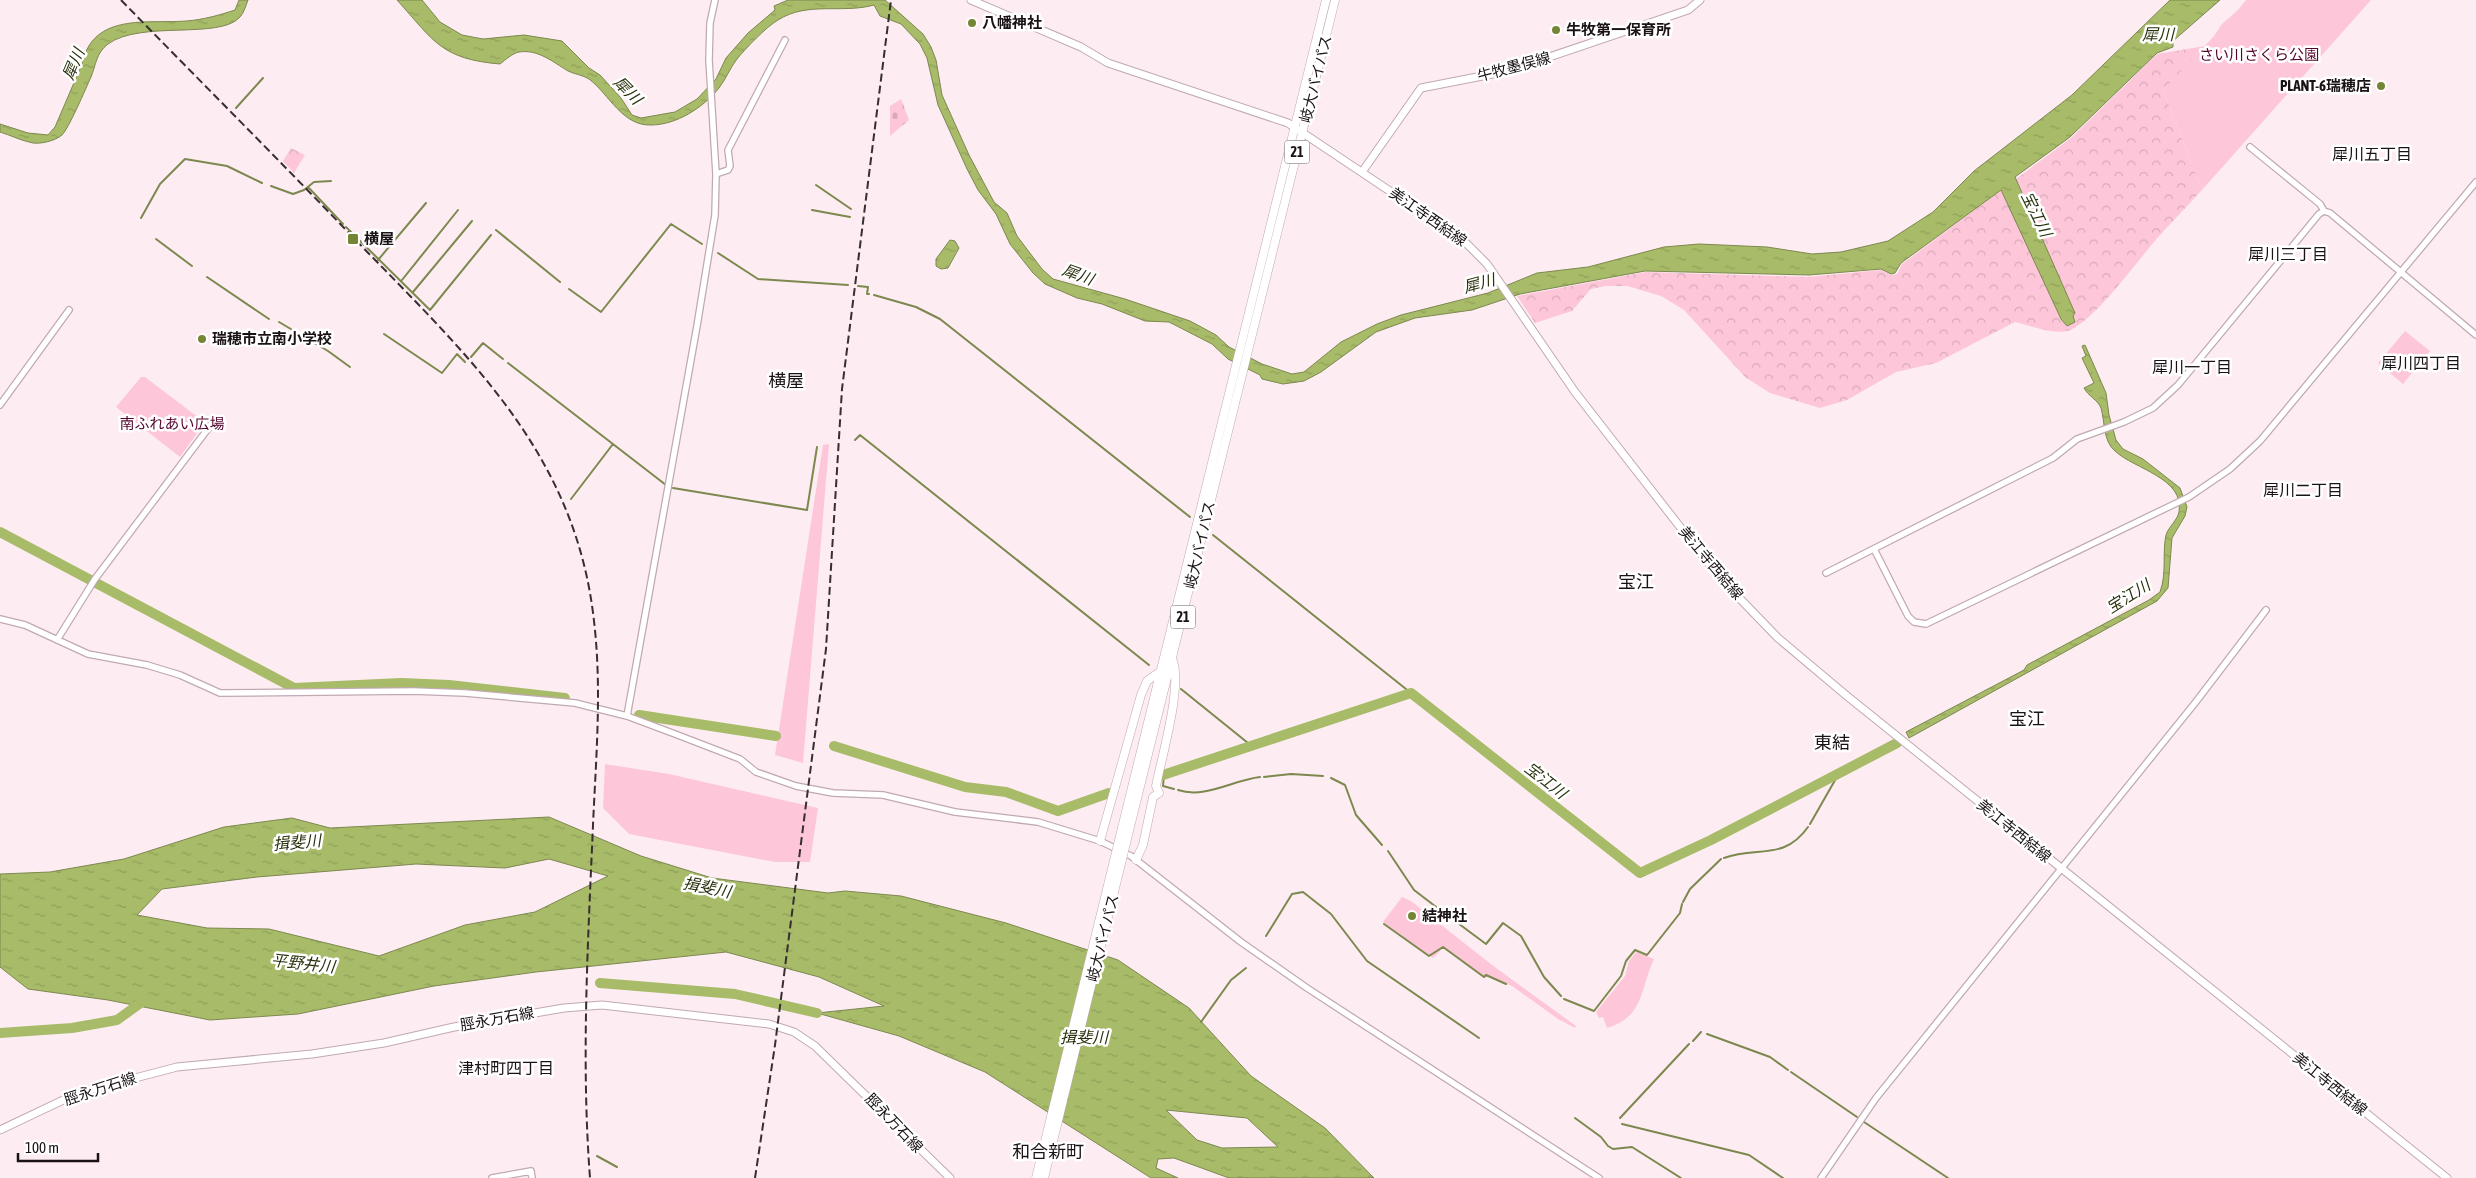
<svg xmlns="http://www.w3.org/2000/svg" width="2476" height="1178" font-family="'Asap Condensed','Noto Sans JP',sans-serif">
<defs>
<pattern id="forest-crowns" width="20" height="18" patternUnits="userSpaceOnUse" patternTransform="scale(1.25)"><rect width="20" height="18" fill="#fdc7d9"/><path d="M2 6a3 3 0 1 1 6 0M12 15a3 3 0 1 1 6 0" fill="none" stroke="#d8aab9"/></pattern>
<pattern id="cemetery-stones" width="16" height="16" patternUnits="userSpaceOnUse" patternTransform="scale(1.25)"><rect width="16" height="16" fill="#fdc7d9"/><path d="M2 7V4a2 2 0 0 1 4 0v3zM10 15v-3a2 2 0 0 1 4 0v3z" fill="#d8aab9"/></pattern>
<pattern id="water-ripples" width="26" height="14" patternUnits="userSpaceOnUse" patternTransform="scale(1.25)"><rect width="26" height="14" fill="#a7bb68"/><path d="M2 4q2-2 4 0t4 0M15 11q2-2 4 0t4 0" fill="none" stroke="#8fa059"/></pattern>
</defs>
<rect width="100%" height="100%" fill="#fdedf2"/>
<path fill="#fdc7d9" d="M2246,0H2371L2202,190L2163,90L2214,36L2222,24L2238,10Z
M2405,331L2430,351L2403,384L2378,363Z
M141,377H145L203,421V425L180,457L116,407Z
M829,444L803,763L775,755L823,445Z
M605,764L669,774L818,808L810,862H775L629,834L603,808Z
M1402,897L1411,901L1492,965L1576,1026L1575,1028L1558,1019L1512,986L1487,976L1485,978L1444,947L1433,958L1383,922Z
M1636,952L1654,959C1640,988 1645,1017 1607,1028L1603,1017L1599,1018L1596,1012L1625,976L1629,961Z"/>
<path fill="url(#forest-crowns)" d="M2205,46L2163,90L2202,190C2188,205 2174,220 2160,235C2141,256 2092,325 2067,331C2051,334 2031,326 2015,322L1936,363L1896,372L1847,400L1820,408L1770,393L1745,377L1684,310L1661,296L1627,286H1606L1591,289L1572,311L1535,323L1517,296L1646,272L1808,277L1881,270L1891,275L1897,274L1902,264L2071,138L2157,54Z
M291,148L305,155L294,173L283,161Z"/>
<path fill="url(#cemetery-stones)" d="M901,99L909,120L890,136V106Z"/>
<path fill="url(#water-ripples)" stroke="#7d884f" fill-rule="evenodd" d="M239,0H248C246,5 244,13 240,17C220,40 141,20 108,44C96,53 96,65 91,77C86,88 69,128 62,135C55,141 41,144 33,143C22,141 10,135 0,132V124L28,133L48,135L55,127L82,64C93,12 148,24 186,21C202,20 220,15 235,10Z
M397,0H422L440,22L462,35L483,39L524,35L562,41L589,68L600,75L621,98L632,115L641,118L675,112L697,99L716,79L726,58L748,33L775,10L774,6L788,0H885L923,34L931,47L936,60L942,95L969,155L994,202L1007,213L1017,236L1042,269L1053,279L1125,299L1190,321L1216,335L1229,347L1262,364L1292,374L1304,372L1341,342L1377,324L1401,315L1488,293L1537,273L1588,267L1664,247L1699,244L1767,247L1812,254L1841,252L1888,241L1933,212L1974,171L2072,95L2170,0H2220L2173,41V47L2157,53L2070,137L2015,177L2075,313L2073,316L2075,322L2067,326L2061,319L2001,190L1901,263L1895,273L1891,274L1881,269L1809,275L1645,271L1520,294L1472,310L1415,318L1376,332L1321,372L1304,381L1283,384L1262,379L1260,375L1228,359L1212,344L1169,322L1145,321L1102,304L1077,298L1045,284L1033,273L1010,244L996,214L978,190L967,169L938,105L927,58L920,44L901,24L880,16L874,5C842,14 808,1 778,20C766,27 746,48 737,59C730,68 726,79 719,88C703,108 676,125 651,125C622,126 609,94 589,79C583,75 574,74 568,71C553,62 538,49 519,52C513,53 505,60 500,64C441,59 434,41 397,0Z
M950,240L955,241L959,248L948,268L941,269L936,266V259Z
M2085,345L2106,393L2109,415L2116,440L2123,449L2143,459L2180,488L2187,507L2185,516L2172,538L2168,588L2157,601L1909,738L1906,732L2024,670L2027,665L2149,600L2160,592C2167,573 2162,553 2166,535C2169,526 2177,521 2179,512C2185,478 2134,469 2115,451C2103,441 2105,422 2101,408C2098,400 2088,396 2084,388L2094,383L2082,358L2086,356L2082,346Z
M549,817L641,856L712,878L828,893L845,891L901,896L1006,923L1118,960L1189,1008L1251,1076L1325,1128L1374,1178H1229L1174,1158L1158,1159L1156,1168L1178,1178H1151L985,1072L899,1036L817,1013L884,1006L819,977L726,952L536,972L434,986L298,1014L210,1020L108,1000L28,989L0,967V874L50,872L124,859L224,827L292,818L330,828ZM549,859L608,876L535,912L465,925L379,956L269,929L207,928L137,915L162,889L257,877L416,864L505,868ZM1166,1110L1247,1118L1278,1147L1222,1148L1197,1140Z"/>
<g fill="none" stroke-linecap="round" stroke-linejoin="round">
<path stroke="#7d884f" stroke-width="2" d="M236,108L263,78
M816,185L851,209
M271,186L293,194L304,190L314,182L331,181
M308,187L343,224
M812,210L850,217
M141,218L160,184L185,159L227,166L262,183
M346,227L430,310L491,235
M496,230L560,282
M156,239L192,266
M718,253L758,279L848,285
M378,260L426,203
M207,277L269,319
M402,280L458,210
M858,286L868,287L867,294H869
M569,289L601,312L671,224L702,244
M413,292L472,221
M874,295L916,307L940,319L1190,517
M279,322L328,351L350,367
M384,334L442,373L457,354L465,362
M471,357L483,343L503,359
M508,363L666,485
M855,440L860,435L1149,665
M673,488L807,510L817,447
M571,499L613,444
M1213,535L1411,693
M1181,689L1248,743L1249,747
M1164,775L1163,786L1174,789
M1264,777L1291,774L1323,776
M1331,778L1345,785L1356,815L1382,845
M1178,790C1205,799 1233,780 1260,777
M1810,824L1838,775
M1388,851L1414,890L1448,916
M1724,858C1758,846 1784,861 1808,827
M1683,902L1690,889L1721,859
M1451,918L1486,944L1503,923L1521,936L1544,977L1561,996
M1384,924L1429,956L1443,947L1484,977L1486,975L1506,984
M1266,936L1292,894L1303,892L1331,914L1367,961L1479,1038
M1564,999L1594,1011L1621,976L1626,961L1635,950L1647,955L1680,913L1682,904
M1201,1022L1231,980L1246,968
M1707,1034L1770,1057L1788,1070
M1693,1041L1701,1032
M1791,1072L1857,1117
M1575,1118L1601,1137L1608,1146L1613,1149L1632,1147L1681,1178
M1620,1118L1689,1044
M1864,1122L1948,1178
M1622,1124L1749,1155L1783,1178
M597,1156L617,1167"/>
<path stroke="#a7bb68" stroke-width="10" d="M0,532L294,688L401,683L449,685L565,698
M639,715L776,736
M834,746L965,787L1006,792L1058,811L1109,793
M1163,775L1411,693L1640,873L1711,840L1897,743
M600,983L735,994L817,1013
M0,1033L72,1028L117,1020L146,999"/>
<defs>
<path id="tertiary" d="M2250,147L2320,204L2324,211
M716,174L728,170L730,166L728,150L785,40
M0,405L69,310
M1874,549L1908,616L1914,622L1926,624L2189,497L2230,469L2260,441L2476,182
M1826,573L2053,458L2077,439L2124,422L2153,408L2178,385L2319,214L2324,211L2330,213L2476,335
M0,619L25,625L88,654L147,665L180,675L220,693L413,691L465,693L575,703L627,716L675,734L740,759L756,772L796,786L833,793L883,795L955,812L1038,822L1100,841L1131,856L1241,942L1307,988L1599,1178
M57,640L95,579L213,422
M627,716L697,326L715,215L716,174L709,60L710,23L715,0
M492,1178L531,1171L532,1178
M1821,1178L1876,1098L2195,703L2266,610"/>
<path id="secondary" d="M971,0L1081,47L1108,63L1288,123L1463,240L1487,264L1575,392L1719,577L1778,638L1847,696L2447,1178
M1362,172L1421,88L1508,71L1688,10L1700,0
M0,1130L78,1093L177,1067L312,1054L384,1043L454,1027L564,1008L602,1005L769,1024L794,1032L815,1046L950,1178"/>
<path id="trunk" d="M1122,828L1326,0
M1129,831L1335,0
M1100,841L1141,695L1147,681L1161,671
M1136,860L1143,845L1153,797L1159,793L1156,786C1162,756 1182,688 1173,661"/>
</defs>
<use href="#tertiary" stroke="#c1a9b1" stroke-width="8"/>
<use href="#secondary" stroke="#c1a9b1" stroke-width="9"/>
<use href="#trunk" stroke="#c1a9b1" stroke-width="9"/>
<use href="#tertiary" stroke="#fff" stroke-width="5.5"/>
<use href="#secondary" stroke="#fff" stroke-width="7"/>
<use href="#trunk" stroke="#fff" stroke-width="8"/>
<path stroke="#372e31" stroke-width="2" stroke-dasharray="8 4" stroke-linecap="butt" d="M121,0C197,78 274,155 349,233C462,351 575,448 594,621C602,689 596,757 593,825C588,942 581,1060 590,1178
M755,1178L775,1045L826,649L842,389L891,0"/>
<defs>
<path id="trunk-bridge" d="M1036,1178L1122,828
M1044,1178L1129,831"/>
</defs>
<use href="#trunk-bridge" stroke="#c1a9b1" stroke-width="9" stroke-linecap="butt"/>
<use href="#trunk-bridge" stroke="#fff" stroke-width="8"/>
</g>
<g fill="#748535" stroke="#fff" stroke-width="2">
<circle cx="972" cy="23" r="5"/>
<circle cx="1556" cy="30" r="5"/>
<circle cx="2381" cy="86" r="5"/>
<rect x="347" y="233" width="12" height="12" rx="2.5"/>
<circle cx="202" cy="339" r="5"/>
<circle cx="1412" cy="916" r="5"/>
</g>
<g text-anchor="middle" stroke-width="5" stroke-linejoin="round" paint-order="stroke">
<g fill="#fff" stroke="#5f595b" stroke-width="1">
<rect x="1284.5" y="140.5" width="25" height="23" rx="4"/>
<rect x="1170.5" y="605.5" width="25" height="23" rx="4"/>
</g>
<g font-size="14" font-weight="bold" fill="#1a1215">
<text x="1297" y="157">21</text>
<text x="1183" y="622">21</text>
</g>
<g font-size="15" font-weight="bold" fill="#1a1215" stroke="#fff" text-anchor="start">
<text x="982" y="28">八幡神社</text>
<text x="1566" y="35">牛牧第一保育所</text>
<text x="2371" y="91" text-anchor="end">PLANT-6瑞穂店</text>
<text x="364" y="244">横屋</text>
<text x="212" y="344">瑞穂市立南小学校</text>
<text x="1422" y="921">結神社</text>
</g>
<g font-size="15" fill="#52042c" stroke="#fff">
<text x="2259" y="60">さい川さくら公園</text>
<text x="172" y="429">南ふれあい広場</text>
</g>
<g font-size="15" fill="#1a1215" stroke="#fff">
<text transform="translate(1514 67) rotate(-15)" y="5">牛牧墨俣線</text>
<text transform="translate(1316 79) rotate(-76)" y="5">岐大バイパス</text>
<text transform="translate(1428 217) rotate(35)" y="5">美江寺西結線</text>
<text transform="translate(1200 545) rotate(-77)" y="5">岐大バイパス</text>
<text transform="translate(1711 563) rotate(50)" y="5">美江寺西結線</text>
<text transform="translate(2014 831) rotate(39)" y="5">美江寺西結線</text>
<text transform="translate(1103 938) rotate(-76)" y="5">岐大バイパス</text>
<text transform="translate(497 1019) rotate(-10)" y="5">脛永万石線</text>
<text transform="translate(2330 1084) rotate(39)" y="5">美江寺西結線</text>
<text transform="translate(100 1089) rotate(-18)" y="5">脛永万石線</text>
<text transform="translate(894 1123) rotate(46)" y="5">脛永万石線</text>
</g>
<g font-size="16" font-style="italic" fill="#29310d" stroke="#fff">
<text x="2158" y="40">犀川</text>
<text transform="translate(73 64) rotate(-67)" y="6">犀川</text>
<text transform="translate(628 90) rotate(45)" y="6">犀川</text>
<text transform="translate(2037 214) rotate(64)" y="6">宝江川</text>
<text transform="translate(1078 274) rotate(20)" y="6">犀川</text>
<text transform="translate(1479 283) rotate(-15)" y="6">犀川</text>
<text transform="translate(2128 596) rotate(-32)" y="6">宝江川</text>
<text transform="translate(1546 780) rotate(38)" y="6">宝江川</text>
<text transform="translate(297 842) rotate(-5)" y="6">揖斐川</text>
<text transform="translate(707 887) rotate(11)" y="6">揖斐川</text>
<text transform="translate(303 963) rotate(6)" y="6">平野井川</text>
<text x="1084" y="1043">揖斐川</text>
</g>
<g font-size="16" fill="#1a1215" stroke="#fff">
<text x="2372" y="160">犀川五丁目</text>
<text x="2288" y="260">犀川三丁目</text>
<text x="2421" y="369">犀川四丁目</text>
<text x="2192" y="373">犀川一丁目</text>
<text x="2303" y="496">犀川二丁目</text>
<text x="506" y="1074">津村町四丁目</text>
</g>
<g font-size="18" fill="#1a1215" stroke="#fff">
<text x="786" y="387">横屋</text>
<text x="1636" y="588">宝江</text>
<text x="2027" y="725">宝江</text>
<text x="1832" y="749">東結</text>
<text x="1048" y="1158">和合新町</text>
</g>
</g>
<path d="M18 1153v8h80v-8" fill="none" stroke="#1a1215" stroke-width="2.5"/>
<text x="25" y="1153" font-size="15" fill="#1a1215" stroke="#ffffff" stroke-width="4" paint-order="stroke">100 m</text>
</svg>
